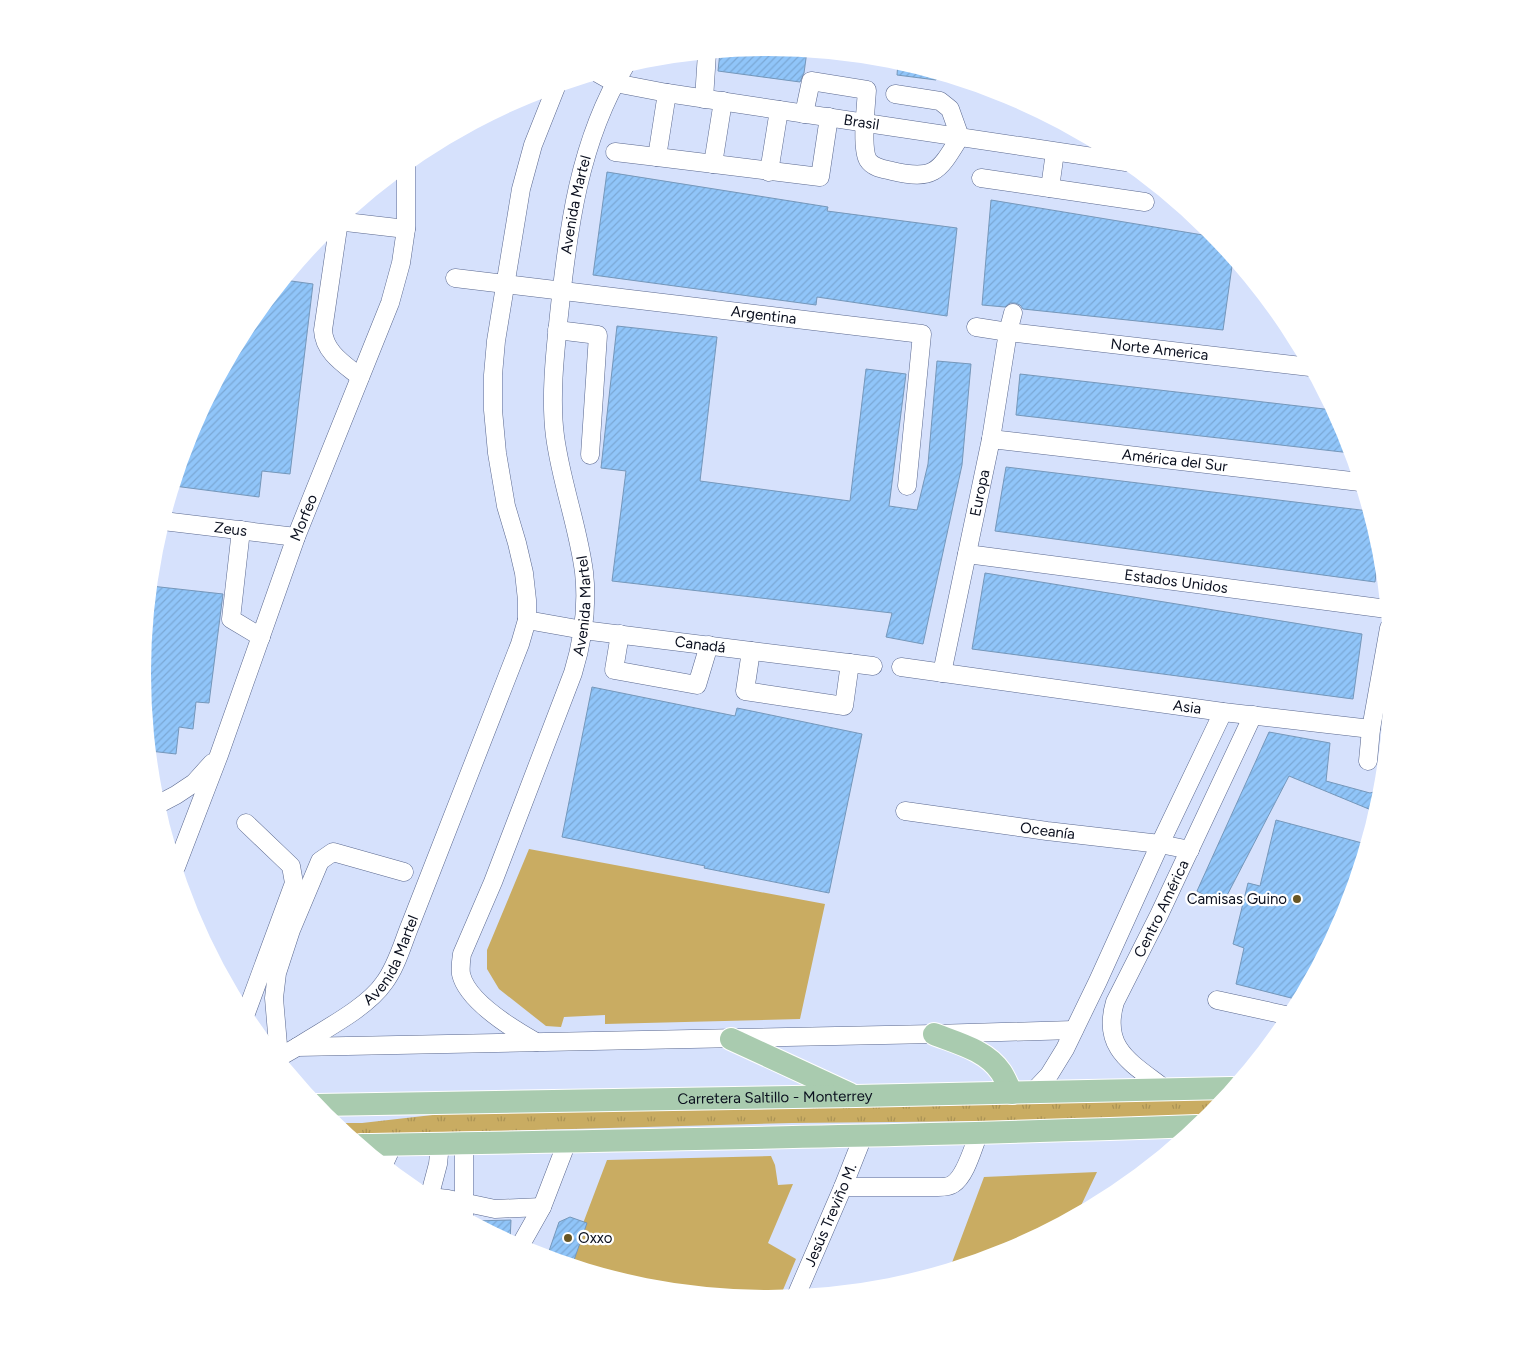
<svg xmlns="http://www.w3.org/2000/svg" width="1535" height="1346" font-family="Figtree,sans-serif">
<defs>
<pattern id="park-tufts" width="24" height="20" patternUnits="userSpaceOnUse" patternTransform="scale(1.25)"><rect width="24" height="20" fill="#c9ac62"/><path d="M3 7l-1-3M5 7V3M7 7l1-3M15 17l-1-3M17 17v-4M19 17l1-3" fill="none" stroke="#ab9355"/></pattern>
<pattern id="building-hatch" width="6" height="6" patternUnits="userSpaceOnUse" patternTransform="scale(1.25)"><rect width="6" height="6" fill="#90c5f9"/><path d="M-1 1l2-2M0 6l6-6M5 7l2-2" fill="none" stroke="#7ba8d5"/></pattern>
</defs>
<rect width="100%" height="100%" fill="#d6e1fc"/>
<path fill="#c9ac62" d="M529,849L825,904L800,1019L605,1024V1015L564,1017L561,1027L546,1026L499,989L487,969V950Z
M771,1156L775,1165L778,1185L793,1184L768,1243L796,1259L780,1297L767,1298L645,1286L568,1263L607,1160Z
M1097,1172L1077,1214L1007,1251L950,1268L984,1177Z"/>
<path fill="url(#park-tufts)" d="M1226,1096L1210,1115L994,1121L792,1123L349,1135L335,1123H362L450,1113L780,1109Z"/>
<path fill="url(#building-hatch)" stroke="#7597ba" d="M768,48L807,51L804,73L800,82L718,71L720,52Z
M898,62L937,74L936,80L897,75Z
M607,172L828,207L827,211L957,228L947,316L817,297L816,305L593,275Z
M991,200L1215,237L1233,259L1223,330L1023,309L1020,305L1015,303H1010L1005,307L982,305Z
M284,280L313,284L290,474L262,471L259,497L174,486L190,433L248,325Z
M617,326L717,337L700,481L850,501L866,369L906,374L889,506L917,510L928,464L937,361L971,364L962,465L923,644L886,637L892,613L612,581L626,471L601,468Z
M1020,374L1333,410L1345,434L1351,453L1016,415Z
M1006,467L1369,511L1379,546L1375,582L995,531Z
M985,573L1362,634L1353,699L972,649Z
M151,586L223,594L209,703L196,702L193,729L179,727L176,754L150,751L142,673Z
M592,687L735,716L737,708L862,734L829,893L704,868L705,866L562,837Z
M1269,732L1330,743L1326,781L1370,793L1381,790V795L1376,812L1289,776L1222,905L1197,891Z
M1276,820L1366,844L1345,913L1299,1000L1236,984L1244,948L1233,944L1248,883L1260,886Z
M570,1217L587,1223L573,1263L548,1254L559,1222Z
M511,1220L510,1241L473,1221Z"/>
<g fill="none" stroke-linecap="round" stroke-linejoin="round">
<defs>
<g id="minor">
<path id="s1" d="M599,74L615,83L667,93L1126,162"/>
<path d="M667,93L657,157L820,177L829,117"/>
<path d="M704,99L707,53"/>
<path d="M804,114L811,81L867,90C866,106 861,148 868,160C873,168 884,169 892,171C935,181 939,171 960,137L950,109L940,101L895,94"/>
<path d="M615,152L657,157"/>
<path d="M713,164L723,101"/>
<path d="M769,172L779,110"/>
<path d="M981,178L1145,202"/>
<path d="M1050,188L1055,152"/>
<path d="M337,221L406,229"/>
<path d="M339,221L323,330C324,352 344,364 360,377"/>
<path id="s2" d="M455,278L922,334L907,486"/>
<path id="s3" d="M976,327L1008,332L1310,367"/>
<path d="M557,330L598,335L590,455"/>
<path id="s4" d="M991,439L1360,482"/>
<path id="s5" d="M163,521L296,537"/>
<path d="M241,530L231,619L261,637"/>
<path id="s6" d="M967,554L1387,609"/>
<path id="s7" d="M527,620L583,630L873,666"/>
<path d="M620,634L614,670L697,685L709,645"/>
<path d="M751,651L745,691L844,706L850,663"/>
<path id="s8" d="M901,667L1223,712L1371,729"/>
<path id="s9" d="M942,673L991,439L1008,332L1013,313"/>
<path d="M1368,761L1371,729L1389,628"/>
<path d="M157,805L176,795L194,783L212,763"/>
<path id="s10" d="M905,811L1047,831L1160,844L1190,850"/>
<path id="s11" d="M176,867L219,755L296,537L390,303L401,263L406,229V165"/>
<path d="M1217,1000L1290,1016"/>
<path d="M245,1016L294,883L291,866L246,823"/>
<path id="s12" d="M536,1042C513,1029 467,1001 461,974C460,967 461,961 462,954L493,882L573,673C583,640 588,607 584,572C578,526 561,482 555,436C550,398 555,353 559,315C568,229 579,141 625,66"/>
<path id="s13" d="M297,1047C323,1030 367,1008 384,983C397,966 403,942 411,923L520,644L527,620V600L524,573L517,543L506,506L497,453L493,410V375L496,341L521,189L533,145L556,87"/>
<path d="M279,1057L274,998L277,973L291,930L320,861L333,852L404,872"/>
<path d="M278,1058L297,1047L934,1034L1074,1030"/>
<path id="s14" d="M1165,1089C1132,1063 1101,1049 1115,1002L1159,915L1253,715"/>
<path d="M1032,1093L1049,1075L1065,1049L1098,981L1160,844L1223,712"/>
<path d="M464,1144V1216"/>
<path d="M384,1164L393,1144"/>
<path d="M843,1187H938C943,1187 949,1187 953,1184C966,1176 973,1147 979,1133"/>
<path d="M430,1197L448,1199L495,1209L542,1207"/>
<path d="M429,1198L438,1164L440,1144"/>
<path d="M520,1246L542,1207L567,1142"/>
<path id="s15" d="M796,1296L843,1187L864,1134"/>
</g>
<g id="major">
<path d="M934,1034C957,1043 986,1050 1001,1072C1005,1078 1008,1086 1012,1093"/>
<path d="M731,1039L850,1094"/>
<path id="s16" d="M317,1105L856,1096L1232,1088"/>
<path d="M361,1145C640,1140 919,1136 1197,1126"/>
</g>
</defs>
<use href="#minor" stroke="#5a688f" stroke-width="19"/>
<use href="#major" stroke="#fff" stroke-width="24"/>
<use href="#minor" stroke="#fff" stroke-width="18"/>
<use href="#major" stroke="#a9cbaf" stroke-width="22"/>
</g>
<g fill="#685624" stroke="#fff" stroke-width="2">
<circle cx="1297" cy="899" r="5"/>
<circle cx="568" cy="1238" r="5"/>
</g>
<g text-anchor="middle" stroke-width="4.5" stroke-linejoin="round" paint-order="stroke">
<g font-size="15" fill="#0a0f1e" stroke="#fff">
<text dy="5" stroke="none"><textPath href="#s1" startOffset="268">Brasil</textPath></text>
<text dy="5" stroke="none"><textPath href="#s12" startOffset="900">Avenida Martel</textPath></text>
<text dy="5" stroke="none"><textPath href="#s2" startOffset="311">Argentina</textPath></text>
<text dy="5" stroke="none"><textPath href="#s3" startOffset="185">Norte America</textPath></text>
<text dy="5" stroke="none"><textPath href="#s4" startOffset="185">América del Sur</textPath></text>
<text dy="5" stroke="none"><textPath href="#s9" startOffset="184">Europa</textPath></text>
<text dy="5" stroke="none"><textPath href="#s11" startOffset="372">Morfeo</textPath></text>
<text dy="5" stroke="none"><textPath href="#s5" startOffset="68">Zeus</textPath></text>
<text dy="5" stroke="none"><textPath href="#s6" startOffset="211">Estados Unidos</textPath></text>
<text dy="5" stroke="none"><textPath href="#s12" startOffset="494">Avenida Martel</textPath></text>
<text dy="5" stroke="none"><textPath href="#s7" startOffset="175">Canadá</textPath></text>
<text dy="5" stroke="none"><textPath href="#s8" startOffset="289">Asia</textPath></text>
<text dy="5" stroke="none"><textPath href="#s10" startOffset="144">Oceanía</textPath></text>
<text dy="5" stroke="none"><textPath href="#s14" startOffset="214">Centro América</textPath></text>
<text dy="5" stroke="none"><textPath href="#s13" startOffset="132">Avenida Martel</textPath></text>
<text dy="5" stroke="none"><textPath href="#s16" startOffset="458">Carretera Saltillo - Monterrey</textPath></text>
<text dy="5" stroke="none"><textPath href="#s15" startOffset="88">Jesús Treviño M.</textPath></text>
</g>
<g font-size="15" fill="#0a0f1e" stroke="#fff" text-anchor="end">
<text x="1287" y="904">Camisas Guino</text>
<text x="578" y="1243" text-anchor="start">Oxxo</text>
</g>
</g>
<path d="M0 0H1535V1346H0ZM767 56H768A616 616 0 0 1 1384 672V674A616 616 0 0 1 768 1290H767A616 616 0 0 1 151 674V672A616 616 0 0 1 767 56Z" fill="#fff" fill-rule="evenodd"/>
</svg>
